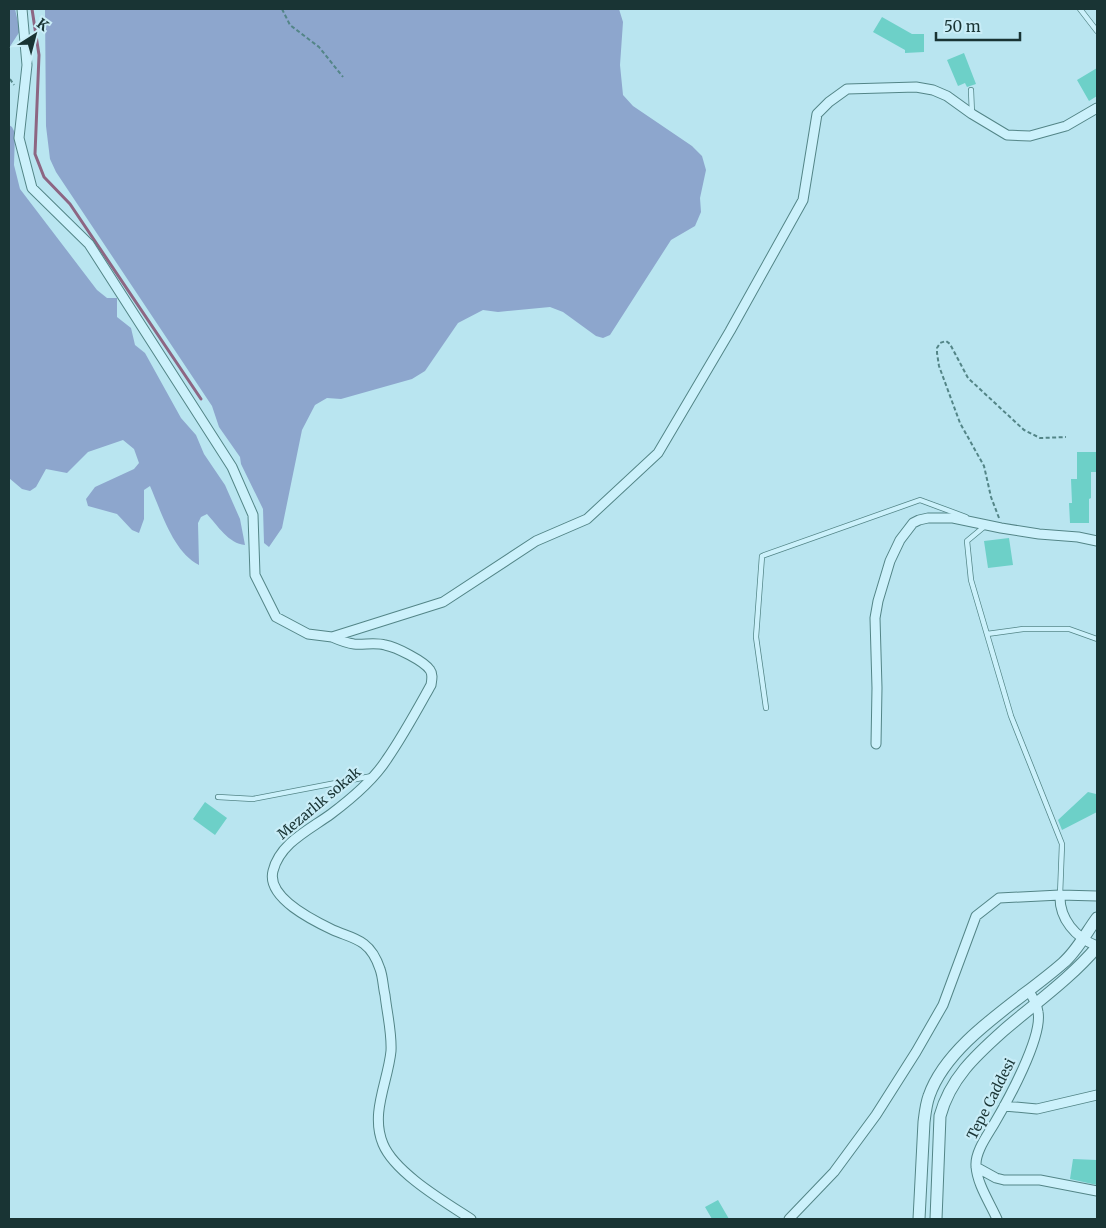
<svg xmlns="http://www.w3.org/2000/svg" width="1106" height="1228" font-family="Merriweather,serif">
<rect width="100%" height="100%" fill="#b9e5f0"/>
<path fill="#8da6cd" d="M9,9H15L20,31L9,48Z
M45,9H619L623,22L620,65L623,95L633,106L692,146L702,156L706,170L700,198L701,212L695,226L671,240L610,335L603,338L596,336L563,312L550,307L498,312L483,310L458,323L425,371L412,379L341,399L327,398L315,405L302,430L282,528L269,547L264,543L263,509L241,464L240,457L219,427L212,406L56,172L50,159L46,126Z
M9,125L12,127L15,133L14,165L20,189L97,290L107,298H117V317L131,328L135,345L145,353L181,418L196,435L204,454L225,485L240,519L245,545C229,544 217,525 207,514L201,517L198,523L199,565C173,552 161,511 150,486L144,490V519L139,533L132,530L117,514L88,506L86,499L95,487L134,469L139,463L134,449L123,440L88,452L67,473L46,469L36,487L30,491L22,489L9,478Z"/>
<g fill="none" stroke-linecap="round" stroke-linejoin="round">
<path stroke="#8d6683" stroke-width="3" d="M32,9L39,55L35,154L44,177L70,204L201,399"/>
</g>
<path fill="#6dd0c8" d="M882,17L912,34H924V52L905,53V50L873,32Z
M964,53L976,84L967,87L965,83L958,86L947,60Z
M1097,68V96L1089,101L1077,80Z
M1077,452H1096L1097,472H1091V498L1089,499V523H1070L1069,503H1072L1071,479H1077Z
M1009,538L1013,565L988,568L984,541Z
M1088,792L1096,794L1097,797V812L1062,830L1058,820Z
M205,802L227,818L215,835L193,819Z
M1073,1159L1097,1160V1185L1070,1179Z
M718,1200L729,1219H712L705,1207Z"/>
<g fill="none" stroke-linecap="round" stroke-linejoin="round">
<defs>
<path id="service" d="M1080,9L1097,31
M971,90L972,114
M985,526L967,541L971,580L1011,716L1062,844L1060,895
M987,634L1023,629H1069L1097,639
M766,708L756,637L762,556L920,500L966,517
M218,797L253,799L372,776"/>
<path id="minor" d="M22,9L27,65L19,138L32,188L89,244L232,467L253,515L255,575L276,617L308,634L332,637L443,602L536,541L587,519L658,453L730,331L803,200L817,114L829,102L847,89L916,87L933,90L947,96L972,114L1007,135L1030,136L1066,126L1097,108
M332,637C339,640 346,643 354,644C364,645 375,642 385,645C396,647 424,661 430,670C433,674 432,679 431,685C417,710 403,736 387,759C373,781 351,799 331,814C309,830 280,843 273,871C266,898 314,921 333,930C344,935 355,937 364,944C372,950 377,960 380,969C383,977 383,987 385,995C387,1013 392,1033 391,1051C388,1082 370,1113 383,1144C395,1173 445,1202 471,1219
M876,744L877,688L875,618L878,601L890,561L900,540L913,523L919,520L928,518H953L1001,528L1039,534L1078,537L1097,541
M1060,895C1059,919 1076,938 1097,946
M1004,1106L1037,1109L1097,1095
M976,1167L996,1178L1004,1180H1040L1097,1191
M789,1219L834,1172L876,1115L916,1052L943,1005L976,916L999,898L1060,895L1097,896
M997,1219C990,1203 977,1184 976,1166C975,1152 987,1136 994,1124C1007,1102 1043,1037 1038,1012C1037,1004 1033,998 1029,991"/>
<path id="tertiary" d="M919,1219L924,1122C925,1114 926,1104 929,1096C948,1041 1020,1001 1063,963C1077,951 1086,933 1097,918
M936,1219L940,1116C950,1079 975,1056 1003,1031C1034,1004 1070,979 1097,947"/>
</defs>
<use href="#service" stroke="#538587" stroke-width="6"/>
<use href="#minor" stroke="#538587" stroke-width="11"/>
<use href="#tertiary" stroke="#538587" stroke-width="13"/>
<path stroke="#538587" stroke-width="2" stroke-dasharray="4 2.5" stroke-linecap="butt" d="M282,9L290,25L319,47L343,77
M10,79L14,85
M999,518L991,497L984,466L960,423L939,366L937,353V348L940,343L946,341L950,344L968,378L1024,430L1040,438L1066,437"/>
<use href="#service" stroke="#ccf1fb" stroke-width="4.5"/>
<use href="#minor" stroke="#ccf1fb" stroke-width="9"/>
<use href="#tertiary" stroke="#ccf1fb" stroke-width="11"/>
</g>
<g text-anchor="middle" stroke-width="4.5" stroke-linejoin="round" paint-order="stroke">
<g font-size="14" fill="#193434" stroke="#c9edf7">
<text transform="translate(319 803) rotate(-40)" y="5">Mezarlık sokak</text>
<text transform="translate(991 1099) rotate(-63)" y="5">Tepe Caddesi</text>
</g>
</g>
<rect width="1106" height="1228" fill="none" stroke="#193434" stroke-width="20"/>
<g transform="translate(35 35) rotate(36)" stroke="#c9edf7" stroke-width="4" paint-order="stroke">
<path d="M0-4L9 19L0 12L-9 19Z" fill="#193434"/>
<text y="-8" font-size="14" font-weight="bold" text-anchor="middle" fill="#193434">K</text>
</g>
<path d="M936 32v8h84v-8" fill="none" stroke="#193434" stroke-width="2.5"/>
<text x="944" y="32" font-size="15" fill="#193434" stroke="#c9edf7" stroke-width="4" paint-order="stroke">50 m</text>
</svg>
